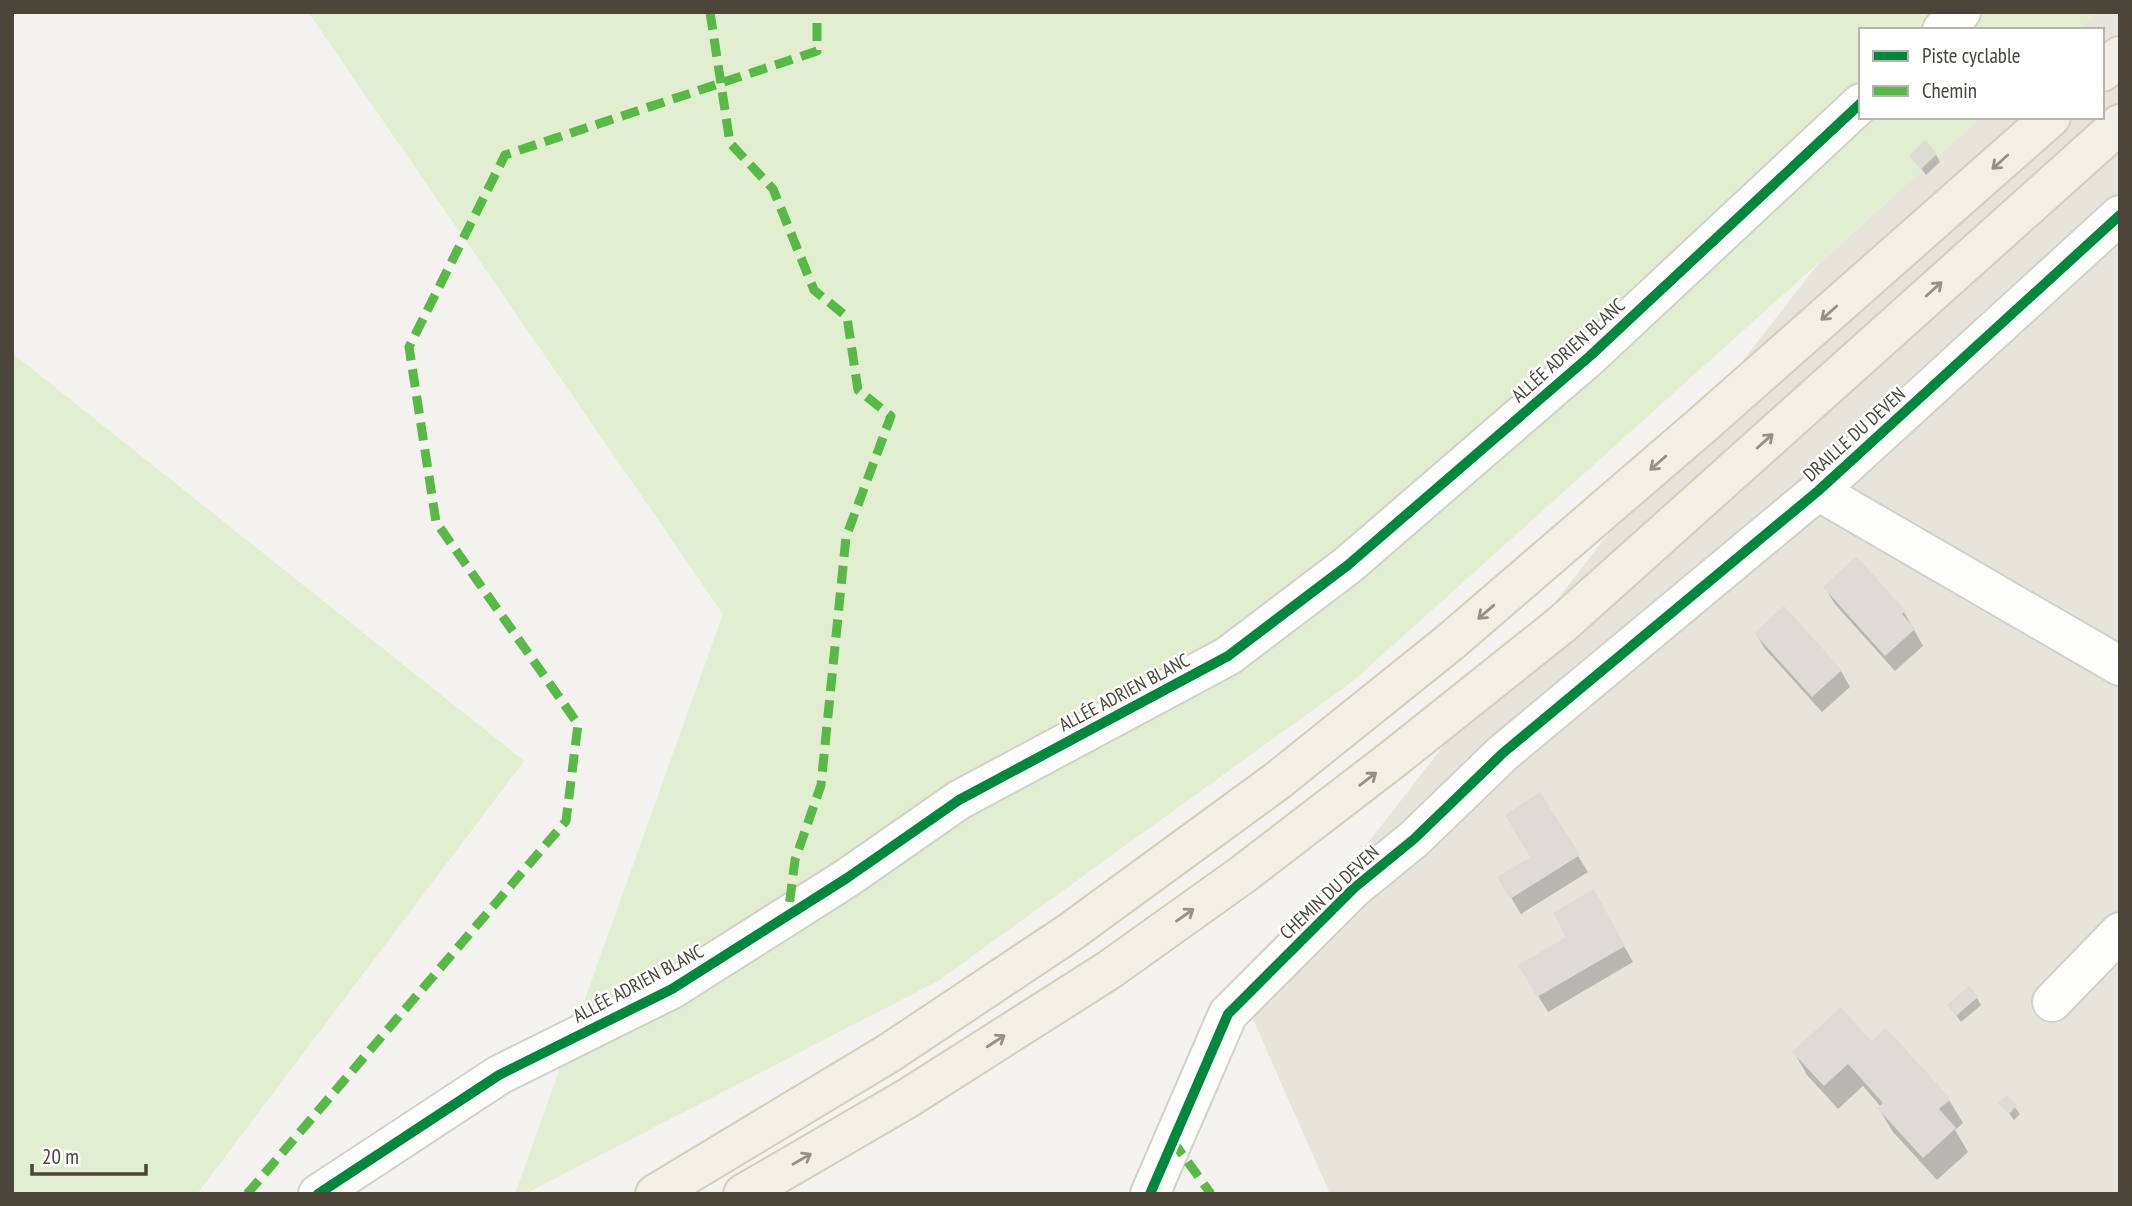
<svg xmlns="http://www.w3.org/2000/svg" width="2132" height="1206" font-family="'PT Sans Narrow',sans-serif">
<rect width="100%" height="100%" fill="#f4f2ee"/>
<path fill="#e7e4dc" d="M2098,12H2120V1194H1330L1245,1001L1818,264L1981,117H2102V30H2078Z"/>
<path fill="#e1eecf" d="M308,12H2098L2078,30H1861V117H1981L1353,681L938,981L525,1194H515L723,614Z
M12,353L524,761L197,1194H12Z"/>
<path fill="#0003" d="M1936,155L1940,162L1926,175L1911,156Z
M1825,587L1904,612L1923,646L1895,671L1834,603Z
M1756,634L1841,671L1850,687L1822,712L1765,649Z
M1540,795L1588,872L1521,914L1499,878L1532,857Z
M1593,891L1633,962L1548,1012L1520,966L1569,938Z
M1977,998L1981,1005L1961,1022L1949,1005Z
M1871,1044L1949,1100L1963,1123L1955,1130L1968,1152L1937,1180L1893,1132L1879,1109L1881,1107L1863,1086L1838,1109L1807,1075L1794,1052Z
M2007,1097L2020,1114L2014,1120L2001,1103Z"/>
<path fill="#dedbd6" d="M1925,140L1937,154L1921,169L1909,156Z
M1856,556L1906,611L1902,614L1915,629L1885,656L1823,587Z
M1784,606L1842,670L1812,697L1754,633Z
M1540,792L1580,855L1510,899L1497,877L1530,857L1505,815Z
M1594,889L1625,946L1537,997L1518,965L1566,937L1553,913Z
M1969,986L1978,997L1956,1016L1947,1005Z
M1841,1007L1871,1041L1886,1028L1951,1099L1939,1109L1956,1128L1923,1158L1877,1108L1883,1103L1848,1064L1824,1086L1792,1052Z
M2007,1095L2017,1105L2009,1114L1998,1103Z"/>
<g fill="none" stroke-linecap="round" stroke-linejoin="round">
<defs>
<path id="minor" d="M1942,30L1961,12
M1818,491L2120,666
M2052,1002L2120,932
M318,1194L499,1075L672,989L847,878L959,800L1228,656L1348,565L1590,356L1861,103
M1150,1194L1228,1014L1354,888L1414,839L1503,753L1818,491L2120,215"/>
<path id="major" d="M2102,72L2120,56
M655,1194L889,1053L1069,933L1277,781L1449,643L1700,427L2051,117
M743,1194L908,1098L1109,970L1242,875L1393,759L1561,625L2120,124"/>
</defs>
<use href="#minor" stroke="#d2d0cb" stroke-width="42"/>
<use href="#major" stroke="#d6cebb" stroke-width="42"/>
<use href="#minor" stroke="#fdfdfc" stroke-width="38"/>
<use href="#major" stroke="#f2efe6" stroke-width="38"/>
<path stroke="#58b947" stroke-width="9" stroke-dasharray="18 9" stroke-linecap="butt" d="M710,12L730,143L773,189L814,290L847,317L858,390L891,416L846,537L821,785L795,860L788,915
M1172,1140L1211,1194
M247,1194L566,821L578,724L436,522L409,347L505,155L817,51V12"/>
<defs>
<path id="cycleway" d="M318,1194L499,1075L672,989L847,878L959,800L1228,656L1348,565L1590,356L1861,103
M1150,1194L1228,1014L1354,888L1414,839L1503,753L1818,491L2120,215"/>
</defs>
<use href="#cycleway" stroke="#fff" stroke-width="15"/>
<use href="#cycleway" stroke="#00873e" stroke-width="10"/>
</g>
<defs><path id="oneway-shaft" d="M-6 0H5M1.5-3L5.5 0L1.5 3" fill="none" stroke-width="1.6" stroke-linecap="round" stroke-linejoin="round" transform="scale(1.75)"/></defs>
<g stroke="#969187">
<use href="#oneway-shaft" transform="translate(2000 162) rotate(138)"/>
<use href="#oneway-shaft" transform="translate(1934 289) rotate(-42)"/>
<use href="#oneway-shaft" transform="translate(1829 313) rotate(138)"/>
<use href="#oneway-shaft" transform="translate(1765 441) rotate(-42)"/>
<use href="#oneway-shaft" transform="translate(1658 463) rotate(139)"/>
<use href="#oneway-shaft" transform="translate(1486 612) rotate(139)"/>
<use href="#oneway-shaft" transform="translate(1368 779) rotate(-37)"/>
<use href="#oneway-shaft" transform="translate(1185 915) rotate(-35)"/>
<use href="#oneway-shaft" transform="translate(996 1041) rotate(-33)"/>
<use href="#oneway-shaft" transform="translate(802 1159) rotate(-30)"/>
</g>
<g text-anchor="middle" stroke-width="5" stroke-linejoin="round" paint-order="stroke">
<g font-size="19" fill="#4b4439" stroke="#fff">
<text transform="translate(1568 350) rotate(-42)" y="7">ALLÉE ADRIEN BLANC</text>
<text transform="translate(1854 434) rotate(-42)" y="7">DRAILLE DU DEVEN</text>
<text transform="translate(1124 692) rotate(-28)" y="7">ALLÉE ADRIEN BLANC</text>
<text transform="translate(1329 892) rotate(-43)" y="7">CHEMIN DU DEVEN</text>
<text transform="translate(638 983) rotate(-28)" y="7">ALLÉE ADRIEN BLANC</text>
</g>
</g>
<rect width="2132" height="1206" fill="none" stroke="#4b4439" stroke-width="28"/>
<rect x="1859" y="28" width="245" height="91" fill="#ffffff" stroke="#b7b4b0" stroke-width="2"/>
<rect x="1873" y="51" width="35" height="10" fill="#00873e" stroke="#b7b4b0" stroke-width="2"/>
<text x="1922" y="63" font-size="21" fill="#4b4439">Piste cyclable</text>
<rect x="1873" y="86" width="35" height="10" fill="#58b947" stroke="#b7b4b0" stroke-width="2"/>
<text x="1922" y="98" font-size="21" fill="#4b4439">Chemin</text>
<path d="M32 1164v10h114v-10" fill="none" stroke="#4b4439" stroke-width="3.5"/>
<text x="42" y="1164" font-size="21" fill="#4b4439" stroke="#ffffff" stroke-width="5" paint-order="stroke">20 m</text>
</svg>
